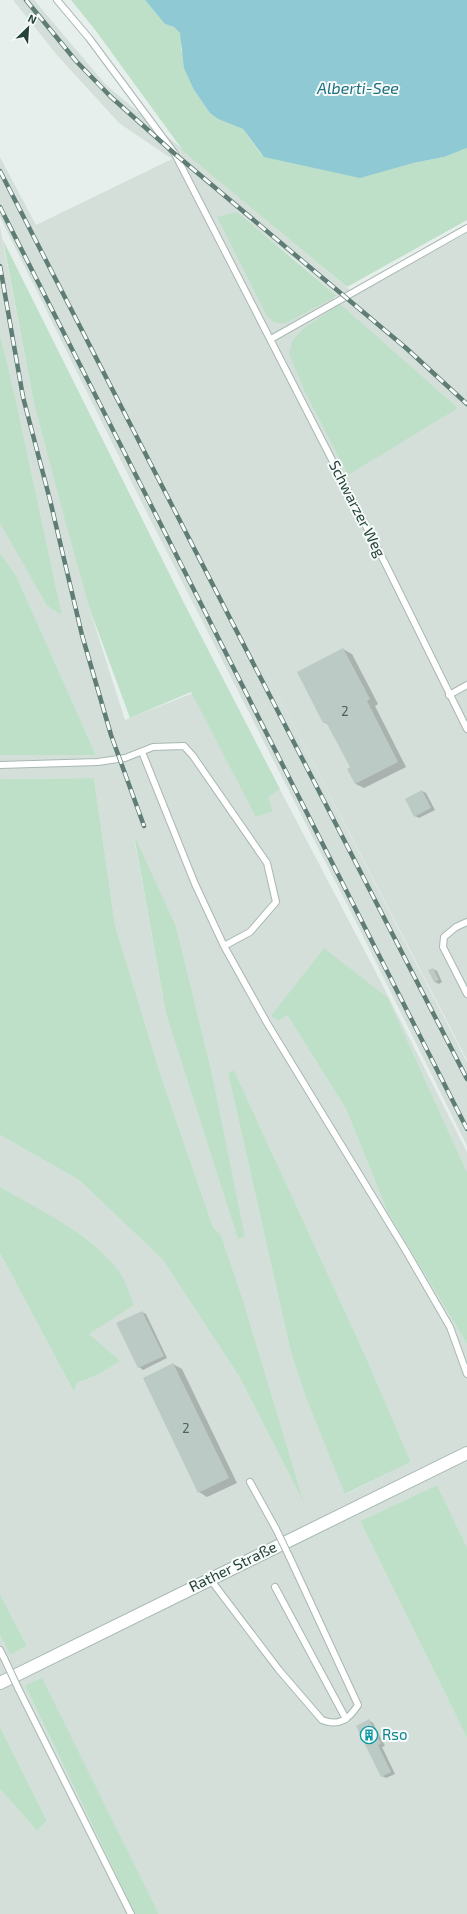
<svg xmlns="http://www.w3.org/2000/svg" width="467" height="1914" font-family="'Exo 2',sans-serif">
<rect width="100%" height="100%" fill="#e6efeb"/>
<path fill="#d4dfda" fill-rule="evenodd" d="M13,0H34L106,85L356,295L467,233V1060L248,637L467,1062V1146L358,926L148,515L0,217V157L36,225L172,159L119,123L57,55ZM246,220L297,261L344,302L340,304Z
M0,227L34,404L89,607L125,720L223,681L381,982L467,1152V1172L388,998L287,1015L346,1109L388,1213L467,1344V1547L437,1485L360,1521L467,1738V1914H159L41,1678L25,1685L135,1914H0V1789L37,1831L47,1821L0,1727V1635L10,1655L27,1646L0,1594V1253L74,1392L77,1383L97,1375L119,1361L89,1334L92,1330L88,1242L64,1224L0,1187V1135L79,1180L163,1260L240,1378L303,1500L243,1300L221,1235L213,1227L160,1073L115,925L94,778L0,779V755H96L16,575L0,553V521L47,606L62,615L15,396L0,334ZM134,837L176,926L211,1069L244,1237L238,1238L166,1014ZM234,1070L365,1355L411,1462L346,1494L306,1398L291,1353L228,1073Z"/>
<path fill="#bfe0c8" d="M71,0H145L165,24L174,27L180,33L182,39L181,49L194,90L210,113L218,119L243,129L261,154L413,163L444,157L467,148V220L347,287L184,152L96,31Z
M237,212L337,296L286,323C277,324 274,323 267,316L217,217Z
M3,240L185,605L280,789L268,797L273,811L256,817L191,692L130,718L89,607L66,524L34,404Z
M340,304L458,408L348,475L305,392L289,354L292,341L304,328Z
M0,334L15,396L62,615L47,606L0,523Z
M0,553L16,575L96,755H0Z
M94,778L115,925L160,1073L213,1227L221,1235L243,1300L304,1503L240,1378L163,1260L79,1180L0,1135V779Z
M134,835L176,926L211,1069L245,1237L238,1239L166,1014Z
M324,948L388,998L467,1172V1344L388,1213L346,1109L287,1015L279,1021L271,1016Z
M234,1070L365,1355L411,1462L345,1494L306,1398L291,1353L228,1073Z
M0,1187C40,1210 91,1234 119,1271C126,1281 129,1294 134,1305L89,1334L120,1361L97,1375L77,1383L74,1392L0,1253Z
M437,1485L467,1547V1738L360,1521Z
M0,1594L27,1646L10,1655L0,1635Z
M41,1678H42L159,1914H135L25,1685Z
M0,1727L47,1821L37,1831L0,1789Z"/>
<path fill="#8ec9d4" d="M145,0H467V148L444,157L413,163L360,178L264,157L243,129L218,119L210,113L194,90L184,68L180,33L174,27L165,24Z"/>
<path fill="#0003" d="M343,649L352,654L378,704L375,706L406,767L364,788L356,784L351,768L330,726L324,722Z
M422,791L426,793L435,810L419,818L415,816Z
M433,969L437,971L442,982L439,984L435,982Z
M142,1312L146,1314L167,1358L143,1370L139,1367Z
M173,1364L182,1369L237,1483L207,1497L199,1492Z
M369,1720L373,1723L385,1746L382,1747L395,1774L386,1778L382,1776Z"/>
<path fill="#bbcac4" d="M343,648L370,699L367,701L398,762L355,784L347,769L350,767L326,722L323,723L297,672Z
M422,790L431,808L414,817L405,799Z
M433,968L439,980L434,982L428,970Z
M142,1311L164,1356L138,1368L116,1323Z
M173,1363L229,1478L198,1493L143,1378Z
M369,1719L381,1744L378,1745L391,1772L381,1777L356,1726Z"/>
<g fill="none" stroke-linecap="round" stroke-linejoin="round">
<defs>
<path id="service" d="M57,0L89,38L175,154L386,565L467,729
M271,339L467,228
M449,695L467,685
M142,752L195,884L224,946L267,1023L406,1251L450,1327L467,1374
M0,765L98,762L125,758L153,747L184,746L193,756L267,863L276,902L250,932L224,946
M467,922L456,927L444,937L443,947L467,994
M250,1482L276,1529
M210,1579L279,1670L322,1720C339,1727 349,1719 358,1705L289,1556
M275,1587L346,1719
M0,1650L4,1658
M18,1688L131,1914"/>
<path id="tertiary" d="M0,1683L467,1453"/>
</defs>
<use href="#service" stroke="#a8b8b2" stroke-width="8"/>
<use href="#tertiary" stroke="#a8b8b2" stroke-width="14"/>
<use href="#service" stroke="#fff" stroke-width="6"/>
<use href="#tertiary" stroke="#fff" stroke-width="12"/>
<defs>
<path id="rail" d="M26,0L76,61L111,97L175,154L406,348L467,404
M0,171L467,1079
M0,207L467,1129
M0,266L23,397L50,500L82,635L111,735L144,826"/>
</defs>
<use href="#rail" stroke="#5f7d75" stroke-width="4.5"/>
<use href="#rail" stroke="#f7fbf9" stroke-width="3" stroke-dasharray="9" stroke-linecap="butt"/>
<defs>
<path id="service-bridge" d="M276,1529L289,1556
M4,1658L18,1688"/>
</defs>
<use href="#service-bridge" stroke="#a8b8b2" stroke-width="8" stroke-linecap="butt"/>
<use href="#service-bridge" stroke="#fff" stroke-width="6"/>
</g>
<defs>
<symbol id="building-ring" viewBox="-11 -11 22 22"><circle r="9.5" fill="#f7fbf9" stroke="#0f9aa8" stroke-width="1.5"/><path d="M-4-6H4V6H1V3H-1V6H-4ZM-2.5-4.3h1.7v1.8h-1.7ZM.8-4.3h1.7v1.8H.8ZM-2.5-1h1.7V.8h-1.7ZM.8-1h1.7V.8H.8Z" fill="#0f9aa8"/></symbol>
</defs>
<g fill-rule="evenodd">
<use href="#building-ring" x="359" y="1725" width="20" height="20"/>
</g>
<g text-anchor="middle" stroke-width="4" stroke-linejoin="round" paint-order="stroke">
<g font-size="13" fill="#4a645c">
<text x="345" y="716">2</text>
<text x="186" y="1433">2</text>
</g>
<g font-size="15" fill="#24423a" stroke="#f7fbf9">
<text transform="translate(357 509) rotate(63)" y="5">Schwarzer Weg</text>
<text transform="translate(233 1567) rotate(-26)" y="5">Rather Straße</text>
</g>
<g font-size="15" fill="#0d838f" stroke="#f7fbf9" text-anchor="start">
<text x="382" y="1740">Rso</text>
</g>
<g font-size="16" font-style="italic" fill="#1c6f80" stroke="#f7fbf9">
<text x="358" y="94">Alberti-See</text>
</g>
</g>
<g transform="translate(28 28) rotate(25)" stroke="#f7fbf9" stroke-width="3" paint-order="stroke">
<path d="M0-3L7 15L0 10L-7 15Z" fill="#24423a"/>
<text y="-6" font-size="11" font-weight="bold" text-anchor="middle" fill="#24423a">N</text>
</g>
</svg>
